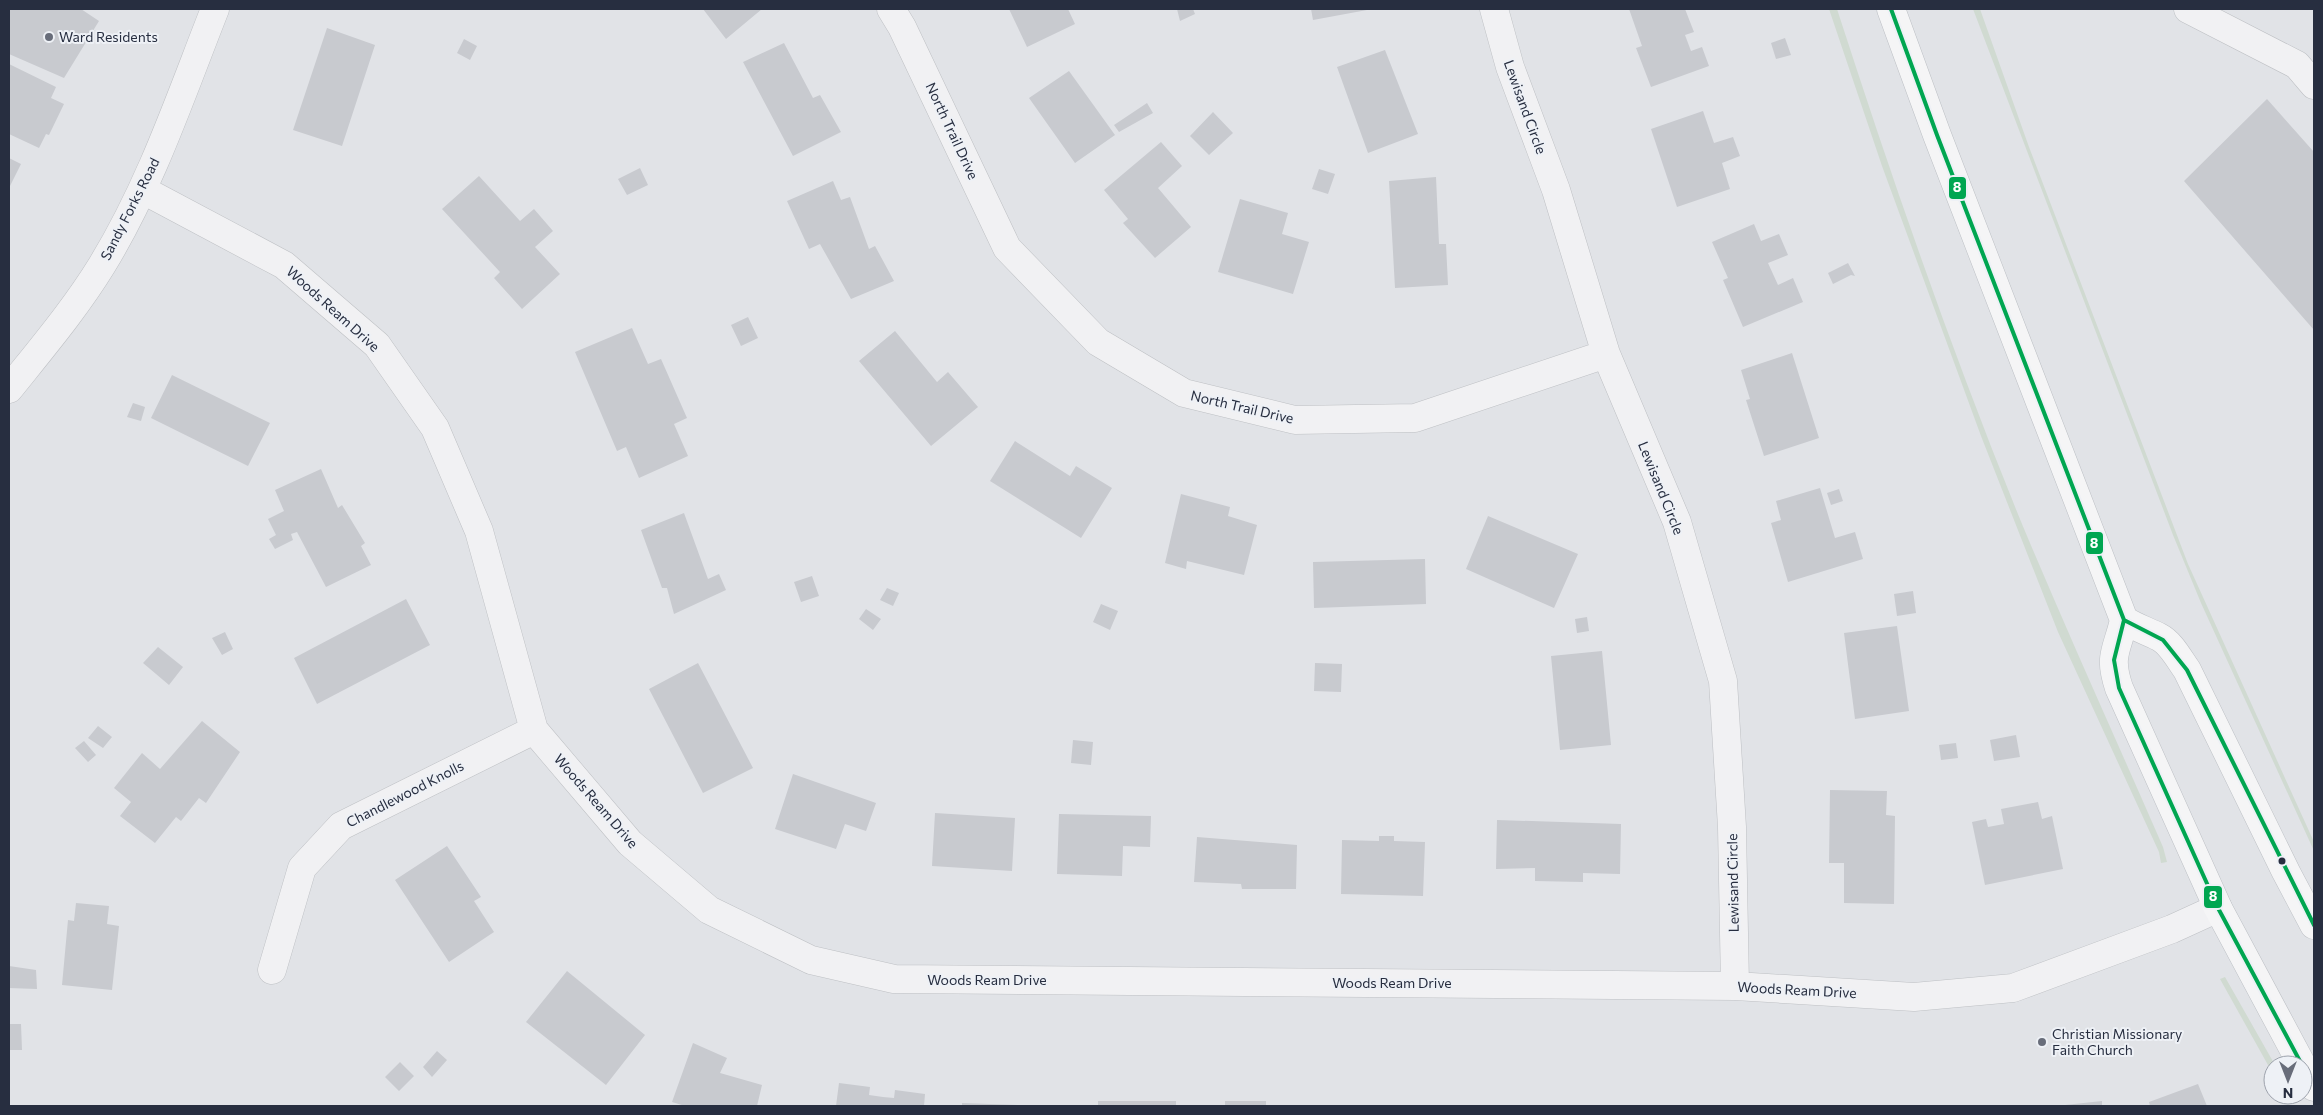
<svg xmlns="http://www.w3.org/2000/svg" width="2323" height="1115" font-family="Commissioner,sans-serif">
<rect width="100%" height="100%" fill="#e1e3e7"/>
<path fill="#d0dad1" d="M1829,9H1837C1893,182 1953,355 2022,524C2067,632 2116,739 2163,847L2167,862L2161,863L2159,852L2058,632L1981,436L1882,166Z
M1973,9H1980L2029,147L2188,564L2314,842V851L2201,603L2173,535Z
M2225,977L2275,1065L2273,1074L2220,979Z"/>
<path fill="#c8cacf" d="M9,9H81L99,21L64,78L9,54Z
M703,9H762L726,39Z
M1009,9H1068L1075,24L1027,47Z
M1177,9H1193L1195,14L1180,21Z
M1311,9H1367V10L1313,20Z
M1629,9H1685L1694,32L1685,35L1691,51L1702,47L1709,66L1651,87L1636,48L1642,46Z
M327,28L375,45L342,146L293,130Z
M1785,38L1791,55L1776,59L1771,43Z
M464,39L477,46L470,60L457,53Z
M784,43L813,98L820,95L841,132L793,156L743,62Z
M1385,50L1418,134L1368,153L1337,67Z
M9,64L56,87L51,98L64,104L49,135L46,134L39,148L9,134Z
M1069,71L1115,135L1075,163L1029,98Z
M2267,99L2314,152V330L2184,181Z
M1147,103L1153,113L1119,132L1114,125Z
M1703,111L1714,143L1733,137L1740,156L1722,163L1730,189L1677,207L1651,129Z
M1213,112L1233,133L1209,155L1190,136Z
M1161,142L1182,166L1158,188L1191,227L1155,258L1123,223L1128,219L1104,190Z
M9,158L21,164L9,188Z
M640,168L648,185L627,195L618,179Z
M1319,169L1335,174L1328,194L1312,189Z
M479,176L520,221L534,209L553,231L535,247L560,274L522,309L494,278L500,272L442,209Z
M1436,177L1439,244H1446L1448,285L1395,288L1389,181Z
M833,181L841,200L850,197L869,249L875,246L894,281L851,299L820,244L809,249L787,201Z
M1240,199L1288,213L1282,234L1309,242L1293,294L1218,272Z
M1754,224L1761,241L1779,234L1788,255L1768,263L1778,285L1793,278L1803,302L1743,327L1723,280L1728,278L1712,242Z
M1848,263L1855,276L1851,275L1833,284L1828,273Z
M748,317L758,338L741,346L731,325Z
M632,328L648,364L661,359L687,418L674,424L688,456L639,478L626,447L617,451L575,352Z
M895,331L937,382L948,372L978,407L931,446L859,361Z
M1792,353L1819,438L1764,456L1746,400L1750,399L1741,370Z
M172,375L270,423L248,466L151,418Z
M133,403L145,407L141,421L127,417Z
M1015,441L1070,476L1076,466L1112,488L1081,538L990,481Z
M321,469L338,508L342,505L365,543L361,546L371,565L326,587L297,532L291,534L293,540L275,549L269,539L276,535L268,519L284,511L275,490Z
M1820,488L1835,538L1855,532L1863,559L1788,582L1771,523L1781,520L1776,501Z
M1839,489L1843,501L1831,505L1827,493Z
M1181,494L1230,507L1228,516L1257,525L1244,575L1187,561L1186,569L1165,563Z
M684,513L708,579L719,574L726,590L674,614L667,588H662L641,530Z
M1488,516L1578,554L1554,608L1466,569Z
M1425,559L1426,604L1314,608L1313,562Z
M812,576L819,596L801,602L794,582Z
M887,588L899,593L893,606L880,600Z
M1913,591L1916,613L1897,616L1894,594Z
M406,599L430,645L317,704L294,658Z
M1101,604L1118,611L1110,630L1093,622Z
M866,609L881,619L873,630L859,619Z
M1587,617L1589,631L1577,633L1575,619Z
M1897,626L1909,711L1855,719L1844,633Z
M225,632L233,649L222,655L212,638Z
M158,647L183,667L169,685L143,663Z
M1602,651L1611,745L1560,750L1551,656Z
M698,663L753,768L703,793L649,689Z
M1315,663L1342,664L1341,692L1314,691Z
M202,721L240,752L206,803L199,798L181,821L176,817L155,843L120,816L131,802L114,788L142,753L160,769Z
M98,726L112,737L103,748L88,738Z
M2016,735L2020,757L1994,761L1990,740Z
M1073,740L1093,742L1091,765L1071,763Z
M84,741L96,755L88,762L75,748Z
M1956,743L1958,758L1941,760L1939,745Z
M793,774L876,803L866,831L845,824L836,849L775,829Z
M1830,790L1887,791L1886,815L1895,816L1894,904L1844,903V863H1829Z
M2038,802L2042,819L2052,816L2063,869L1985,885L1972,822L1986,819L1988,827L2004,824L2001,809Z
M935,813L1015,818L1012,871L932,866Z
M1059,814L1151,816L1150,847L1123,846L1122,876L1057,874Z
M1497,820L1621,824L1620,874L1583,873V882L1535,881V868L1496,869Z
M1379,836H1394V841L1425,842L1423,896L1341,894L1342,840L1379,841Z
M1197,837L1297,845L1296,889H1242L1241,884L1194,882Z
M447,846L481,897L474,901L494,932L449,962L395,880Z
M76,903L109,906L107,924L119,926L112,990L62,985L68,920L74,921Z
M9,966L36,970L37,989L9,988Z
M567,971L645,1035L606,1085L526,1022Z
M9,1024H21L22,1050H9Z
M693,1043L727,1058L720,1073L762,1085L757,1106H685L672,1102Z
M437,1051L447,1060L432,1077L423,1067Z
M400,1062L414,1076L399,1091L385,1077Z
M839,1083L870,1087L869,1095L883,1097L894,1098L895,1090L925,1094L924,1106H836Z
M2198,1084L2207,1106H2150L2149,1102Z
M1098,1101H1176V1106H1098Z
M1225,1101H1266V1106H1225Z
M2102,1101V1106H2065V1105Z
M962,1103L1018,1105V1106H962Z"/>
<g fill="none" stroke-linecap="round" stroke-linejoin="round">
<defs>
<path id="minor" d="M891,9L902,27L1007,248L1098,342L1184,393L1295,420L1415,418L1606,354
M1494,9L1510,67L1556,190L1606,354L1677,522L1723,681L1732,827L1735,986
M2188,9L2297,65L2314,85
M143,190L284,265L377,345L435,428L479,531L534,730L630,843L709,910L811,960L894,979L1735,986L1914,997L2013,988L2172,929L2218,908
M272,970L302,868L341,826L534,730"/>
<path id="tertiary" d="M9,389C41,349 75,309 102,265C151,185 181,95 215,9"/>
<path id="primary" d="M1891,9L1937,135L2124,620C2117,651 2108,655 2119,688L2218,908L2302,1065
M2124,620C2135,627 2147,631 2159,637C2171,643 2179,659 2187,670L2286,872L2314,925
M2303,1066L2314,1087"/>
</defs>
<use href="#minor" stroke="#bec0c4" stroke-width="29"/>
<use href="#tertiary" stroke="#bec0c4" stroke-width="29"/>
<use href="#primary" stroke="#bdc0c5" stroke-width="29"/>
<use href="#minor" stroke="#f1f1f3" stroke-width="28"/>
<use href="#tertiary" stroke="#f1f1f3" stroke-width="28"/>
<use href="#primary" stroke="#f5f5f6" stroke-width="28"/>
<defs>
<path id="bus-1" d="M1891,9L1937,135L2124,620L2114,660L2119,688L2218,908L2302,1065
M2124,620L2163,640L2187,670L2314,925"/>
</defs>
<use href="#bus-1" stroke="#eef1f6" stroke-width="8"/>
<use href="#bus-1" stroke="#00a651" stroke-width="4"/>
</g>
<g fill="#686d7a" stroke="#eef1f6" stroke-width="2">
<circle cx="49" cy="37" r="5"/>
<circle cx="2042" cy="1042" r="5"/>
</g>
<circle fill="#272e40" stroke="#eef1f6" stroke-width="2" cx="2282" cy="861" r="4.5"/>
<g text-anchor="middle" stroke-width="4" stroke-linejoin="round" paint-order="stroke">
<g font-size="14" fill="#272e40" stroke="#eef1f6" text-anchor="start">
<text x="59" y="42">Ward Residents</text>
<text x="2052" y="1039">Christian Missionary<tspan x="2052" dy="16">Faith Church</tspan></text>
</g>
<g font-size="14" fill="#272e40" stroke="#eef1f6">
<text transform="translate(1525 107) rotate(70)" y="5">Lewisand Circle</text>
<text transform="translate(952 131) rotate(65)" y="5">North Trail Drive</text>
<text transform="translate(130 209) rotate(-63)" y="5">Sandy Forks Road</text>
<text transform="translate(333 309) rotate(42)" y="5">Woods Ream Drive</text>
<text transform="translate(1242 407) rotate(13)" y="5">North Trail Drive</text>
<text transform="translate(1661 488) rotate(68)" y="5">Lewisand Circle</text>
<text transform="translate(405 794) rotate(-27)" y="5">Chandlewood Knolls</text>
<text transform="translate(596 801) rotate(49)" y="5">Woods Ream Drive</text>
<text transform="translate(1733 883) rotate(-91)" y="5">Lewisand Circle</text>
<text x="987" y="985">Woods Ream Drive</text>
<text x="1392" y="988">Woods Ream Drive</text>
<text transform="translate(1797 990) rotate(3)" y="5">Woods Ream Drive</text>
</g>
</g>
<g stroke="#eef1f6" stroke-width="2">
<rect x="1948" y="176" width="19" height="24" rx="5" fill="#00a651"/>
<rect x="2085" y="531" width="19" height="24" rx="5" fill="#00a651"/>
<rect x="2203" y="885" width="20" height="24" rx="5" fill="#00a651"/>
</g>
<g font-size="14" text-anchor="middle" font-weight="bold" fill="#fff">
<text x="1957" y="192">8</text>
<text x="2094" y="548">8</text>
<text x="2213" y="901">8</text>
</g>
<rect width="2323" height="1115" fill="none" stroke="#272e40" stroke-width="20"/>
<g transform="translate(2288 1080) rotate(180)"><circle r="24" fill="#eef1f6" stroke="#9ea3ad"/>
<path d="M0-4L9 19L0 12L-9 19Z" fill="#686d7a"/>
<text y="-8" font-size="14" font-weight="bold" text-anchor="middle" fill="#272e40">N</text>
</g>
</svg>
